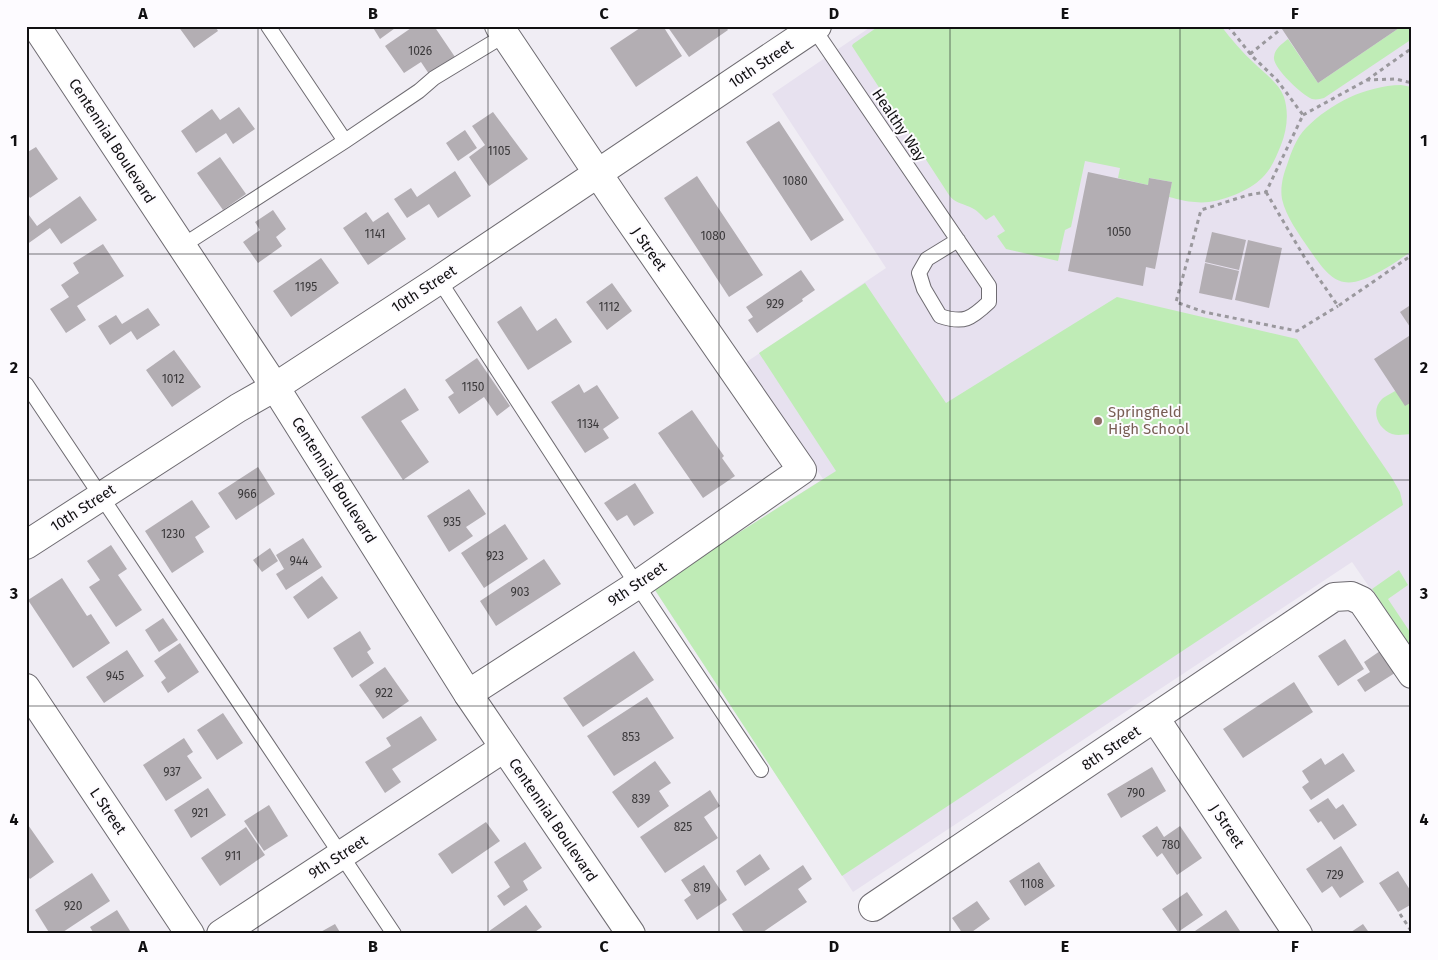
<svg xmlns="http://www.w3.org/2000/svg" width="1438" height="960" font-family="'Fira Sans',sans-serif">
<rect width="100%" height="100%" fill="#f0edf4"/>
<path fill="#e7e1ef" d="M872,26H1412V649L1352,562L853,892L653,587L823,479L745,363L886,268L772,94Z"/>
<path fill="#bfecb6" d="M879,26H1221C1231,39 1242,52 1254,63C1264,73 1279,83 1284,97C1289,113 1287,130 1281,145C1276,157 1271,170 1262,178C1248,192 1215,205 1195,202C1187,202 1178,199 1169,197L1172,182L1150,178L1148,185L1118,178L1120,168L1085,161L1071,227L1065,230L1058,261L1006,249L997,236L1005,231L994,215L986,220C981,215 977,210 970,207C961,203 955,203 949,195L852,46L853,44Z
M1402,26H1412V39L1324,98C1320,99 1316,100 1312,99C1302,95 1272,67 1274,57C1275,48 1282,44 1288,39L1318,83Z
M1401,85L1412,87V251C1396,262 1363,286 1344,282C1328,279 1318,261 1309,249C1299,234 1286,217 1282,199C1280,188 1283,175 1287,165C1291,153 1296,138 1306,128C1331,103 1365,86 1401,85Z
M865,283L946,403L1117,297L1297,339L1392,478L1400,492L1403,505L842,876L653,587L836,471L759,353Z
M1395,391L1412,402V434C1405,434 1399,436 1392,434C1378,429 1370,411 1382,399C1385,396 1391,394 1395,391Z
M1399,570L1408,585L1388,599L1412,635V649L1372,589Z"/>
<path fill="#b3aeb3" d="M178,26H215L218,31L194,48Z
M372,26H398L380,39Z
M414,26H434L455,57L429,74L421,62L404,73L385,46Z
M643,26H663L682,56L636,87L610,48Z
M667,26H725L728,30L689,57Z
M1280,26H1402L1318,83Z
M239,107L255,129L233,144L226,133L196,153L181,131L212,109L220,120Z
M493,112L528,159L489,186L469,157L485,145L472,126Z
M779,121L844,220L811,241L746,142Z
M465,130L477,148L458,161L446,143Z
M36,147L58,179L30,198L26,192V153Z
M220,157L246,194L223,210L197,173Z
M455,171L471,196L438,218L429,204L407,218L394,199L411,188L417,197Z
M1088,172L1148,185L1149,178L1172,182L1155,269L1146,267L1143,286L1068,271Z
M697,176L763,275L729,297L664,198Z
M80,196L97,220L61,244L50,228L26,245V211L37,226Z
M273,210L286,229L276,237L282,246L258,263L243,242L260,230L255,222Z
M366,212L373,222L388,212L406,239L368,265L343,228Z
M1212,232L1246,240L1239,270L1205,262Z
M1248,240L1282,248L1269,308L1235,300Z
M103,244L124,276L77,306L86,320L66,333L50,309L69,297L61,285L79,273L73,263Z
M321,258L339,283L291,317L273,291Z
M1205,263L1239,271L1232,300L1199,293Z
M801,270L815,290L802,299L803,301L757,333L748,320L753,317L746,307Z
M612,283L632,311L607,330L586,302Z
M1412,304V330L1400,312Z
M521,306L537,331L556,318L572,342L528,370L497,322Z
M148,308L160,325L137,340L131,331L110,345L98,326L116,315L122,324Z
M1412,334V402L1405,406L1374,359Z
M174,350L201,387L172,407L146,370Z
M477,358L510,406L497,416L484,397L459,414L448,397L454,393L445,380Z
M579,384L584,393L597,385L619,418L603,429L609,438L585,453L551,402Z
M405,388L419,410L401,421L429,462L403,480L361,417Z
M692,410L724,456L722,458L735,476L703,498L658,433Z
M258,467L275,494L236,520L218,493Z
M635,483L654,513L634,526L627,515L617,521L604,503Z
M469,489L486,514L466,527L473,536L449,552L427,516Z
M192,500L210,527L195,537L204,552L172,573L145,531Z
M505,524L528,559L484,588L461,553Z
M303,538L322,567L286,590L276,574L284,569L276,555Z
M111,545L127,569L118,575L142,610L116,627L89,587L100,580L87,561Z
M270,548L278,561L262,572L253,560Z
M544,559L561,584L496,626L480,601Z
M322,576L338,598L308,619L293,597Z
M62,578L87,616L91,614L110,643L73,668L28,600Z
M163,618L178,640L159,652L145,630Z
M360,631L371,649L367,652L374,663L352,678L333,648Z
M1345,639L1364,669L1338,686L1318,656Z
M180,643L199,672L168,693L161,682L166,678L154,661Z
M1383,649L1398,671L1365,692L1357,680L1370,672L1364,662Z
M127,650L144,676L104,703L86,677Z
M634,651L654,680L583,727L563,698Z
M385,667L409,701L383,719L359,685Z
M1294,682L1313,712L1243,758L1223,729Z
M647,697L674,738L614,776L587,736Z
M223,713L243,743L217,760L197,730Z
M421,716L437,740L392,769L401,782L385,793L365,762L391,746L386,738Z
M184,738L193,752L187,756L202,778L166,801L143,765Z
M1343,753L1355,771L1311,800L1302,787L1309,782L1302,771L1321,758L1325,765Z
M655,761L671,783L659,791L669,806L638,828L612,792Z
M1152,767L1166,791L1121,818L1107,794Z
M208,788L226,815L191,838L174,810Z
M710,790L720,806L704,817L718,838L665,873L640,837Z
M1328,798L1336,809L1343,804L1357,825L1334,840L1321,821L1318,823L1309,810Z
M269,805L288,836L264,851L244,821Z
M26,822L54,862L30,879L26,874Z
M486,822L500,841L452,874L438,854Z
M1157,826L1164,837L1180,826L1202,858L1177,875L1162,853L1157,857L1142,836Z
M246,827L265,855L220,886L201,858Z
M525,842L542,868L523,881L528,890L504,906L497,896L510,887L494,862Z
M1341,846L1364,882L1340,898L1332,886L1322,893L1306,869Z
M760,854L770,869L745,886L736,871Z
M1039,862L1055,886L1025,906L1009,881Z
M704,865L727,900L697,920L684,900L691,895L681,880Z
M803,865L812,879L798,889L807,902L760,934H745L732,914Z
M1398,871L1412,893V904L1398,912L1379,883Z
M92,873L110,901L60,934H50L35,910Z
M1187,892L1203,915L1178,932L1162,909Z
M977,901L990,919L969,934H963L952,918Z
M526,905L542,927L532,934H485Z
M117,910L132,934H94L90,927Z
M1226,910L1242,934H1197L1195,931Z
M335,924L341,934H317Z
M1363,924L1370,934H1348Z"/>
<g fill="none" stroke-linecap="round" stroke-linejoin="round">
<defs>
<path id="lane" d="M268,26L345,141
M814,29L989,286V302C971,319 964,324 940,316L924,289L919,273L927,259L958,240
M182,246L345,141L419,91L434,78L505,35
M439,280L637,585L761,770
M26,384L394,934"/>
<path id="street" d="M26,545L238,408L275,387
M26,688L190,934
M468,694L637,585L802,470L619,205L499,26
M1155,718L1298,934
M873,907L1334,597L1351,596L1362,601L1412,674
M221,934L504,748"/>
<path id="secondary" d="M36,26L275,387L468,694L631,934
M275,387L439,280L817,26"/>
</defs>
<use href="#lane" stroke="#6e6b71" stroke-width="16"/>
<use href="#street" stroke="#6e6b71" stroke-width="30"/>
<use href="#secondary" stroke="#6e6b71" stroke-width="30"/>
<path stroke="#9a989d" stroke-width="3" stroke-dasharray="4 4" stroke-linecap="butt" d="M1228,26L1252,56L1277,80L1303,115L1266,192L1248,195L1201,210L1176,302L1204,312L1297,331L1338,306
M1250,54L1281,29
M1367,80L1412,48
M1303,115L1367,80L1396,79L1412,83
M1266,192L1306,260L1338,306L1412,255
M1400,914L1412,932"/>
<use href="#lane" stroke="#fff" stroke-width="14"/>
<use href="#street" stroke="#fff" stroke-width="28"/>
<use href="#secondary" stroke="#fff" stroke-width="28"/>
</g>
<path fill="none" stroke="#111012" stroke-width="1" stroke-opacity="0.55" d="M258,26V934M488,26V934M719,26V934M950,26V934M1180,26V934M26,254H1412M26,480H1412M26,706H1412"/>
<circle fill="#8d6e63" stroke="#fdfbff" stroke-width="2" cx="1098" cy="421" r="5"/>
<g text-anchor="middle" stroke-width="4" stroke-linejoin="round" paint-order="stroke">
<g font-size="12" fill="#3a383a">
<text x="420" y="55">1026</text>
<text x="499" y="155">1105</text>
<text x="795" y="185">1080</text>
<text x="1119" y="236">1050</text>
<text x="375" y="238">1141</text>
<text x="713" y="240">1080</text>
<text x="306" y="291">1195</text>
<text x="775" y="308">929</text>
<text x="609" y="311">1112</text>
<text x="173" y="383">1012</text>
<text x="473" y="391">1150</text>
<text x="588" y="428">1134</text>
<text x="247" y="498">966</text>
<text x="452" y="526">935</text>
<text x="173" y="538">1230</text>
<text x="495" y="560">923</text>
<text x="299" y="565">944</text>
<text x="520" y="596">903</text>
<text x="115" y="680">945</text>
<text x="384" y="697">922</text>
<text x="631" y="741">853</text>
<text x="172" y="776">937</text>
<text x="1136" y="797">790</text>
<text x="641" y="803">839</text>
<text x="200" y="817">921</text>
<text x="683" y="831">825</text>
<text x="1171" y="849">780</text>
<text x="233" y="860">911</text>
<text x="1335" y="879">729</text>
<text x="1032" y="888">1108</text>
<text x="702" y="892">819</text>
<text x="73" y="910">920</text>
</g>
<g font-size="15" fill="#111012" stroke="#fdfbff">
<text transform="translate(761 64) rotate(-34)" y="5">10th Street</text>
<text transform="translate(899 125) rotate(56)" y="5">Healthy Way</text>
<text transform="translate(112 141) rotate(57)" y="5">Centennial Boulevard</text>
<text transform="translate(649 249) rotate(55)" y="5">J Street</text>
<text transform="translate(424 289) rotate(-33)" y="5">10th Street</text>
<text transform="translate(334 480) rotate(58)" y="5">Centennial Boulevard</text>
<text transform="translate(83 508) rotate(-33)" y="5">10th Street</text>
<text transform="translate(637 584) rotate(-34)" y="5">9th Street</text>
<text transform="translate(1111 748) rotate(-34)" y="5">8th Street</text>
<text transform="translate(108 811) rotate(56)" y="5">L Street</text>
<text transform="translate(553 820) rotate(56)" y="5">Centennial Boulevard</text>
<text transform="translate(1227 826) rotate(56)" y="5">J Street</text>
<text transform="translate(338 857) rotate(-33)" y="5">9th Street</text>
</g>
<g font-size="15" fill="#785e54" stroke="#fdfbff" text-anchor="start">
<text x="1108" y="417">Springfield<tspan x="1108" dy="17">High School</tspan></text>
</g>
</g>
<rect width="1438" height="960" fill="none" stroke="#fdfbff" stroke-width="55"/>
<rect x="28" y="28" width="1382" height="904" fill="none" stroke="#111012" stroke-width="2"/>
<g font-size="16" text-anchor="middle" font-weight="bold" fill="#111012">
<text x="143" y="19">A</text>
<text x="373" y="19">B</text>
<text x="604" y="19">C</text>
<text x="834" y="19">D</text>
<text x="1065" y="19">E</text>
<text x="1295" y="19">F</text>
<text x="14" y="146">1</text>
<text x="1424" y="146">1</text>
<text x="14" y="373">2</text>
<text x="1424" y="373">2</text>
<text x="14" y="599">3</text>
<text x="1424" y="599">3</text>
<text x="14" y="825">4</text>
<text x="1424" y="825">4</text>
<text x="143" y="952">A</text>
<text x="373" y="952">B</text>
<text x="604" y="952">C</text>
<text x="834" y="952">D</text>
<text x="1065" y="952">E</text>
<text x="1295" y="952">F</text>
</g>
</svg>
